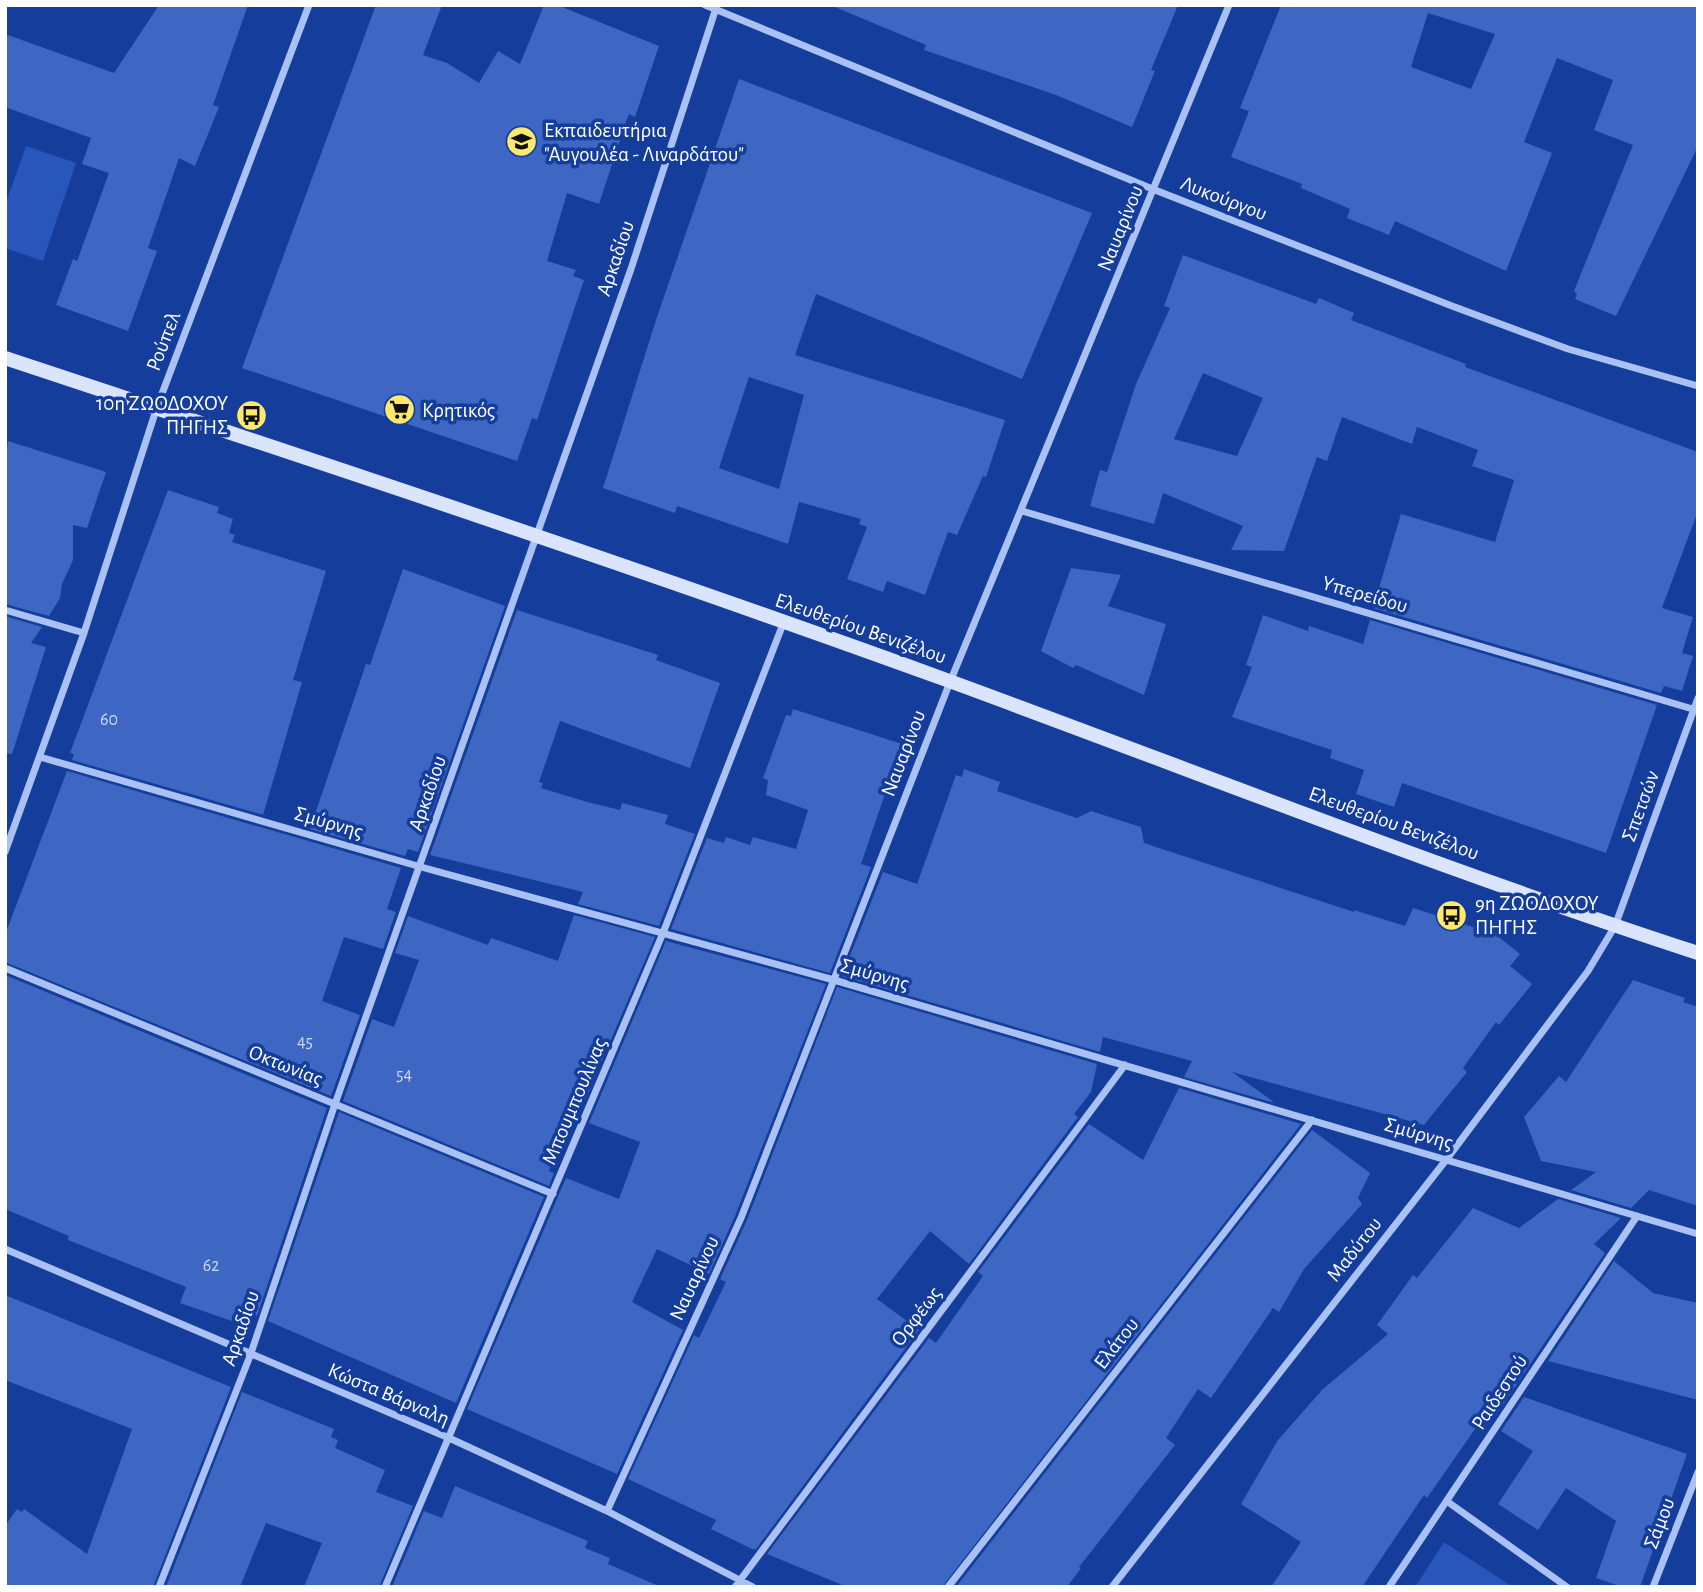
<svg xmlns="http://www.w3.org/2000/svg" width="1703" height="1592" font-family="'Alegreya Sans',sans-serif">
<rect width="100%" height="100%" fill="#143d9c"/>
<path fill="#2856ba" d="M26,146L76,163L43,261L5,248V205Z
M1444,1542L1513,1587H1415Z"/>
<path fill="#3d67c3" fill-rule="evenodd" d="M159,5H248L213,105L219,107L195,166L179,158L148,248L157,251L128,331L56,305L73,259L77,261L109,173L82,164L91,138L5,107V34L114,73Z
M376,5H442L423,55L447,63L479,83L498,51L520,64L544,5H557L659,46L635,117L629,114L626,122L599,204L567,193L547,261L576,270L573,276L584,280L537,420L532,418L517,461L242,368Z
M830,5H1178L1151,70L1155,71L1132,127L1056,95L924,50L926,45Z
M1281,5H1698V146L1616,316L1575,299L1577,294L1574,291L1633,145L1594,130L1613,80L1557,58L1524,142L1552,153L1506,271L1395,221L1389,235L1347,218L1350,209L1301,188L1302,184L1231,157L1249,111L1240,108ZM1428,13L1495,34L1471,89L1411,67Z
M739,79L1092,213L1022,379L816,294L795,355L1005,420L986,477L983,476L957,535L948,532L925,595L887,581L883,592L847,579L867,527L859,524L861,519L799,502L788,544L677,506L675,513L603,488L656,320ZM749,377L804,395L779,489L719,468Z
M1183,255L1316,304L1319,298L1354,313L1351,320L1466,364L1465,367L1698,452V511L1662,608L1693,617L1682,653L1693,656L1682,691L1664,686L1661,693L1373,608L1401,514L1495,542L1514,480L1472,466L1478,450L1417,427L1412,444L1342,417L1327,461L1317,457L1284,551L1231,550L1243,526L1163,493L1154,524L1090,506L1100,470L1107,472L1136,384L1170,308L1164,306ZM1203,373L1263,398L1237,456L1174,439Z
M8,441L106,472L87,528L73,525V560L62,584L60,598L49,616L5,604V462Z
M168,490L219,507L217,513L233,519L229,533L235,535L232,542L326,571L293,680L302,682L263,815L278,819L72,760L74,754L70,753Z
M1071,568L1121,575L1108,606L1166,624L1144,695L1076,665L1073,668L1041,651Z
M403,569L505,606L418,852L408,849L405,856L310,829L366,664L370,665Z
M517,610L658,655L656,660L720,683L690,768L560,721L539,782L543,783L541,788L587,802L620,810L622,803L668,815L665,824L695,834L659,926L578,904L583,892L430,855Z
M1263,615L1308,631L1309,626L1363,644L1370,620L1657,705L1606,853L1402,783L1394,807L1356,794L1364,770L1330,758L1332,750L1232,717L1252,667L1246,665Z
M5,616L42,627L31,643L46,647L12,754L5,753Z
M793,709L902,744L861,864L871,867L830,973L671,929L707,838L724,843L726,837L750,845L753,837L796,849L808,810L766,795L768,780L763,778L786,715L791,716Z
M964,769L1000,782L997,791L1077,818L1091,811L1141,827L1144,843L1354,912V910L1405,926L1413,908L1495,934L1520,954L1510,966L1532,984L1499,1025L1496,1022L1463,1068L1467,1072L1424,1125L1232,1072L1275,1103L1184,1077L1192,1061L1103,1037L1100,1052L842,976L883,872L917,884L956,775L962,777Z
M67,771L401,868L387,909L396,912L383,949L344,937L322,1001L360,1015L331,1096L5,962V935Z
M574,915L655,937L577,1119L570,1116L549,1171L554,1173L549,1186L343,1101L372,1019L394,1027L419,960L395,953L408,916L488,945L491,938L558,961Z
M666,941L826,984L735,1216L709,1274L657,1249L632,1302L683,1330L617,1474L467,1409L566,1178L619,1199L640,1142L589,1123Z
M5,975L327,1108L257,1316L247,1312L243,1325L180,1303L186,1287L68,1240L69,1236L5,1209Z
M1633,980L1685,998L1683,1002L1698,1007V1206L1649,1190L1631,1208L1571,1190L1596,1172L1541,1161L1524,1117L1559,1076L1566,1082Z
M837,987L1097,1064L1091,1092L1074,1114L1078,1117L969,1264L930,1231L877,1299L919,1330L756,1549H752L711,1529L716,1520L628,1479L694,1335L699,1338L726,1282L720,1279L747,1220Z
M1179,1088L1301,1124L942,1587H847L767,1554L929,1338L936,1343L983,1276L978,1272L1089,1124L1143,1160Z
M339,1112L544,1197L456,1403L268,1321Z
M1312,1130L1370,1173L1358,1198L1362,1204L1304,1269L1279,1312L1273,1308L1211,1398L1198,1389L1166,1438L1175,1445L1079,1567L1081,1568L1067,1587H956Z
M1558,1199L1621,1218L1594,1244L1605,1253L1490,1424L1482,1419L1427,1498L1424,1495L1362,1587H1271L1301,1542L1241,1504L1278,1440L1322,1390L1388,1334L1377,1325L1413,1275L1417,1278L1473,1208L1519,1228Z
M1614,1261L1653,1293L1698,1303V1400L1548,1361Z
M5,1295L231,1387L153,1587H5V1526L17,1509L22,1512L24,1509L87,1554L132,1429L5,1380Z
M242,1392L334,1429L331,1437L338,1440L335,1448L385,1470L376,1492L413,1506L379,1587H304L322,1543L266,1523L240,1587H166Z
M1524,1397L1687,1454L1640,1587H1622L1596,1578L1616,1521L1566,1488L1538,1530L1498,1504L1533,1451L1501,1431Z
M455,1486L588,1541L585,1548L610,1558L608,1564L661,1587H392L424,1511L442,1518Z"/>
<g fill="none" stroke-linecap="round" stroke-linejoin="round">
<path stroke="#aac1f3" stroke-width="7" d="M705,5L1155,190L1452,306L1568,349L1698,386
M1022,511L1696,710
M5,610L84,633
M40,757L421,867L834,980L1698,1234
M5,852L84,633L157,407L309,5
M5,968L553,1194
M5,1249L449,1438L607,1511L753,1587
M1448,1502L1567,1587
M607,1511L741,1218L950,682L1229,5
M159,1587L250,1356L335,1104L631,269L717,5
M385,1587L663,933L783,624
M735,1587L1125,1065
M948,1587L1312,1120
M1112,1587L1446,1160L1588,971L1615,926L1698,698
M1389,1587L1637,1216
M1653,1587L1698,1472"/>
<path stroke="#dae4fd" stroke-width="14" d="M5,358C322,463 639,568 952,682C1200,773 1446,871 1698,953"/>
</g>
<defs>
<symbol id="school-disc" viewBox="-11 -11 22 22"><circle r="9.5" fill="#ffe96c" stroke="#143d9c"/><path d="M0-5L7-2L0 1L-7-2ZM-4 1L0 2.5L4 1V4Q0 6-4 4Z" fill="#111"/></symbol>
<symbol id="supermarket-disc" viewBox="-11 -11 22 22"><circle r="9.5" fill="#ffe96c" stroke="#143d9c"/><path d="M-6-5.5h2.5l.6 2H6L4.5 2H-2.5L-4.4-4H-6ZM-1.5 3.2a1.3 1.3 0 1 0 .1 0ZM3 3.2a1.3 1.3 0 1 0 .1 0Z" fill="#111"/></symbol>
<symbol id="bus-disc" viewBox="-11 -11 22 22"><circle r="9.5" fill="#ffe96c" stroke="#143d9c"/><path d="M-5-6H5V4H4V6H2V4H-2V6H-4V4H-5ZM-3.5-4V0h7V-4ZM-3.5 1.2v1.5H-2V1.2ZM2 1.2v1.5H3.5V1.2Z" fill="#111"/></symbol>
</defs>
<g fill-rule="evenodd">
<use href="#school-disc" x="504" y="124" width="35" height="35"/>
<use href="#supermarket-disc" x="382" y="392" width="35" height="35"/>
<use href="#bus-disc" x="234" y="398" width="35" height="35"/>
<use href="#bus-disc" x="1434" y="898" width="35" height="35"/>
</g>
<g text-anchor="middle" stroke-width="7" stroke-linejoin="round" paint-order="stroke">
<g font-size="18" fill="#ced9f0">
<text x="109" y="725">60</text>
<text x="305" y="1047">45</text>
<text x="404" y="1080">54</text>
<text x="211" y="1271">62</text>
</g>
<g font-size="21" fill="#fff" stroke="#143d9c" text-anchor="start">
<text x="544" y="137">Εκπαιδευτήρια<tspan x="544" dy="24">"Αυγουλέα - Λιναρδάτου"</tspan></text>
<text x="228" y="410" text-anchor="end">10η ΖΩΟΔΟΧΟΥ<tspan x="228" dy="24">ΠΗΓΗΣ</tspan></text>
<text x="422" y="417">Κρητικός</text>
<text x="1475" y="910">9η ΖΩΟΔΟΧΟΥ<tspan x="1475" dy="24">ΠΗΓΗΣ</tspan></text>
</g>
<g font-size="21" fill="#fff" stroke="#143d9c">
<text transform="translate(1224 198) rotate(21)" y="7">Λυκούργου</text>
<text transform="translate(1120 228) rotate(-68)" y="7">Ναυαρίνου</text>
<text transform="translate(615 258) rotate(-71)" y="7">Αρκαδίου</text>
<text transform="translate(163 341) rotate(-69)" y="7">Ρούπελ</text>
<text transform="translate(1365 594) rotate(16)" y="7">Υπερείδου</text>
<text transform="translate(861 628) rotate(19)" y="7">Ελευθερίου Βενιζέλου</text>
<text transform="translate(903 753) rotate(-69)" y="7">Ναυαρίνου</text>
<text transform="translate(427 793) rotate(-71)" y="7">Αρκαδίου</text>
<text transform="translate(1640 806) rotate(-70)" y="7">Σπετσών</text>
<text transform="translate(329 822) rotate(16)" y="7">Σμύρνης</text>
<text transform="translate(1394 823) rotate(20)" y="7">Ελευθερίου Βενιζέλου</text>
<text transform="translate(875 974) rotate(16)" y="7">Σμύρνης</text>
<text transform="translate(286 1065) rotate(22)" y="7">Οκτωνίας</text>
<text transform="translate(574 1101) rotate(-67)" y="7">Μπουμπουλίνας</text>
<text transform="translate(1419 1133) rotate(16)" y="7">Σμύρνης</text>
<text transform="translate(1354 1249) rotate(-52)" y="7">Μαδύτου</text>
<text transform="translate(694 1278) rotate(-65)" y="7">Ναυαρίνου</text>
<text transform="translate(916 1316) rotate(-53)" y="7">Ορφέως</text>
<text transform="translate(240 1328) rotate(-71)" y="7">Αρκαδίου</text>
<text transform="translate(1116 1343) rotate(-52)" y="7">Ελάτου</text>
<text transform="translate(1499 1392) rotate(-57)" y="7">Ραιδεστού</text>
<text transform="translate(389 1394) rotate(23)" y="7">Κώστα Βάρναλη</text>
<text transform="translate(1659 1523) rotate(-69)" y="7">Σάμου</text>
</g>
</g>
<rect width="1703" height="1592" fill="none" stroke="#ffffff" stroke-width="14"/>
</svg>
